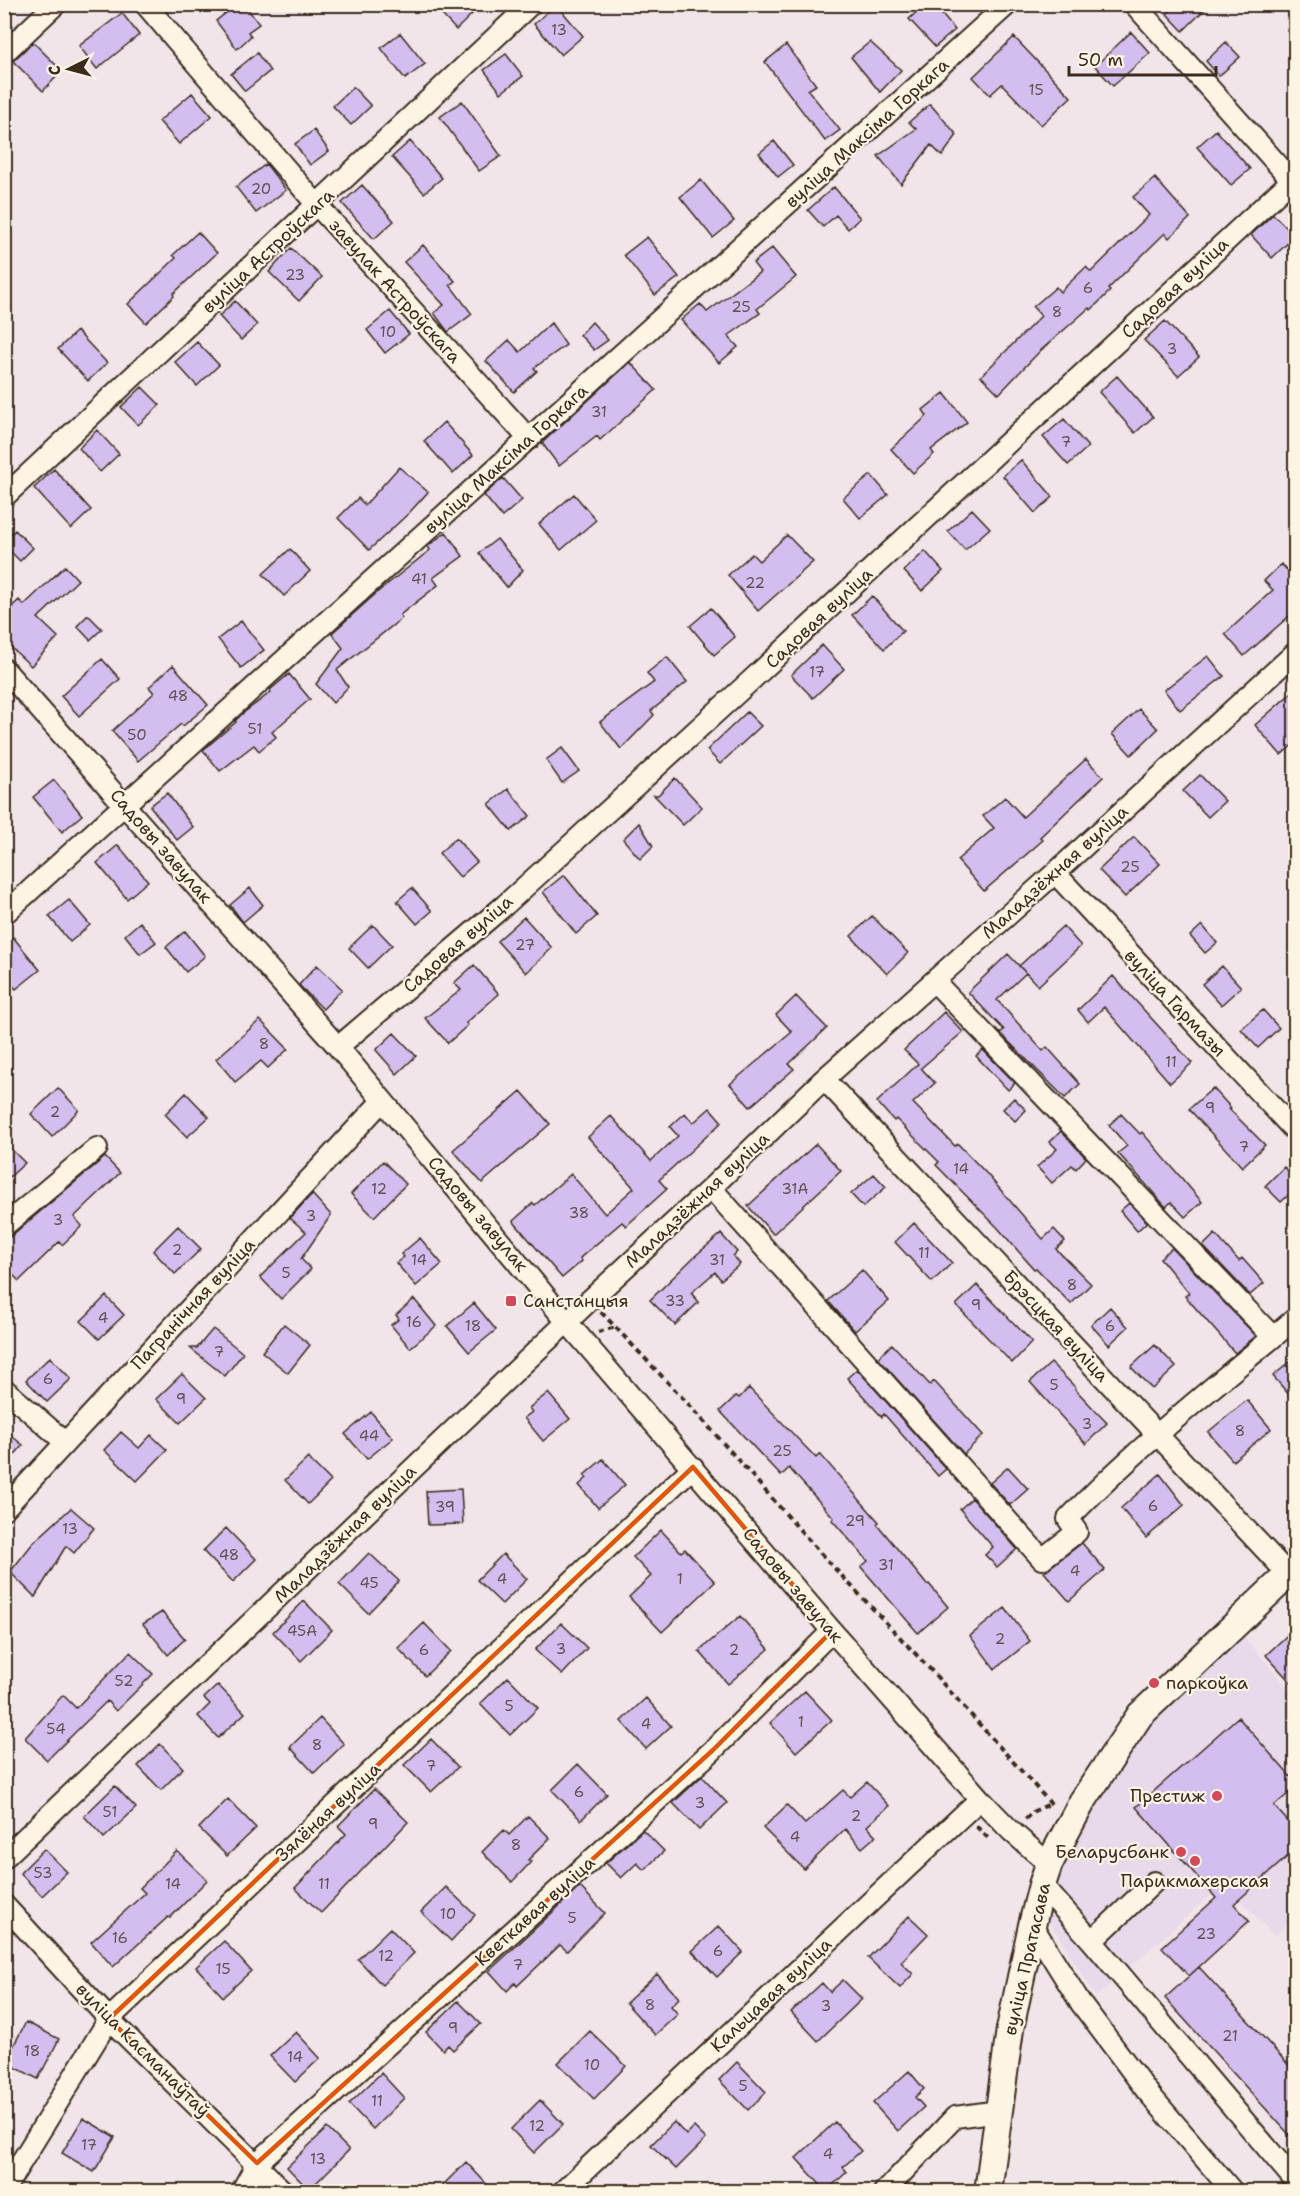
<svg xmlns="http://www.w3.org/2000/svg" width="1300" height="2196" font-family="'Shantell Sans',sans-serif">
<rect width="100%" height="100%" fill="#f0e5e8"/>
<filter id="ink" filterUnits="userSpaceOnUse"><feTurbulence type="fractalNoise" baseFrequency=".0167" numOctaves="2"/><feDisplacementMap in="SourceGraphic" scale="12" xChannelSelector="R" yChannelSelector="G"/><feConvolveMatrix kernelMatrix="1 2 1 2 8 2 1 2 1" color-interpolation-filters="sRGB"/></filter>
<g filter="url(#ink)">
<path fill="#e7daea" d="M1240,1632L1295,1696V1917L1275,1936L1224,1883L1096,1997L1047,1917L1063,1867L1090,1809L1149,1718Z"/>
<path fill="#d3bfef" stroke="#3b2a1e" stroke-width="1.5" d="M237,4H244L259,24L248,32L251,36L237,49L216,21Z
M432,4H482L456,30Z
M556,4L583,36L561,55L534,24Z
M926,4H933L955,30L935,47L909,19Z
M1177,4H1210L1183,31L1167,14Z
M122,13L139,35L97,69L79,46Z
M1131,32L1150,53L1113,86L1095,66Z
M400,33L425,64L405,79L381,48Z
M1014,37L1071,97L1041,125L1002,84L990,95L973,77Z
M33,42L62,71L43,91L13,61Z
M870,42L901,70L880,92L851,57Z
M1226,42L1240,57L1219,76L1206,61Z
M786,45L816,85L808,90L840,130L825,141L765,62Z
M257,53L270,71L245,91L231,74Z
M506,54L523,76L501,93L484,70Z
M353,87L371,106L351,125L333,106Z
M192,93L212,116L179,144L159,121Z
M462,101L501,156L479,171L440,117Z
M930,104L957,135L942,156L931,145L901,184L878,156L916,129L909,122Z
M314,130L329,151L310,165L295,144Z
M1216,130L1250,169L1231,185L1197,147Z
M410,141L442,178L424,193L392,157Z
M774,141L793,165L778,177L759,153Z
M266,164L286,190L256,213L236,187Z
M1155,178L1190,218L1169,238L1165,233L1108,289L1110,291L1091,310L1089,308L1039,352L999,394L981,376L1041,316L1033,307L1056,287L1060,292L1086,267L1091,272L1149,215L1133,197Z
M701,180L734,221L713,238L680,197Z
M362,185L394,221L374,239L342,203Z
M834,187L860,218L848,229L836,215L823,227L808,210Z
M1273,214L1295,236L1272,258L1251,235Z
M198,232L217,253L173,294L174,296L146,323L128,304L176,258L173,255Z
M647,237L679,277L655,295L624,255Z
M423,245L455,281L450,285L472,314L448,332L434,313L444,305L404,262Z
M291,248L322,277L299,301L269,272Z
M772,248L796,277L757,309L760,313L728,336L738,347L719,363L681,320L700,304L707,312L760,272L753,263Z
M235,301L257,325L241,340L219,316Z
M390,311L409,334L385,353L367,330Z
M1165,321L1199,357L1178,376L1144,340Z
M592,322L608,340L594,350L580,335Z
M551,323L566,345L534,368L537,371L514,392L486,361L509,340L520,352Z
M77,331L107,363L88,381L58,349Z
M197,342L219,365L197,386L175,362Z
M630,362L656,390L600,440L597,436L559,466L542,443Z
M1117,376L1153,417L1135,433L1099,392Z
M142,387L160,405L138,425L121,407Z
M944,393L967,422L931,450L934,454L913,473L891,449L927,416L923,410Z
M1064,419L1088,447L1068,465L1043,437Z
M444,422L473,455L453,474L424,441Z
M97,430L119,454L100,472L79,448Z
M1021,460L1053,497L1035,513L1003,476Z
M399,467L428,492L409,513L369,550L338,518L358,498L365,505Z
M54,469L91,510L71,529L34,488Z
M871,475L888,495L860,518L843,498Z
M503,478L522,500L502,517L484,495Z
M574,494L596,520L561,550L539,524Z
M972,509L990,528L965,550L948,531Z
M15,530L33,548L20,561L4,545V541Z
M446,532L463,556L433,578L438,585L400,615L402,618L337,670L348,687L333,703L316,684L343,648L332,633L380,590L430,550L428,546Z
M787,535L813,562L758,611L728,575L752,554L759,561Z
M497,539L523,570L507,587L479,553Z
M290,549L310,571L284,596L263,574Z
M925,551L943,571L922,591L904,571Z
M1281,564L1296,579V610L1244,656L1225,634L1273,590L1264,581Z
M65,566L78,580L38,618L58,637L31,666L4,641V614L19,600L24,605Z
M872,596L903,631L884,649L852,615Z
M711,608L735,637L714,655L690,626Z
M88,615L102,629L90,640L77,626Z
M241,621L264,650L241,668L218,639Z
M822,645L844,669L813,698L791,675Z
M1208,656L1224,676L1180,710L1164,690Z
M667,657L687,682L651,711L654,715L621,749L600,722L654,682L647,673Z
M102,659L120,679L79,716L61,696Z
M173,665L208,705L183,726L181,724L138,761L112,731L154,693L149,687Z
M289,674L310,699L272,732L276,737L259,751L254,745L220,771L203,750L236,722L235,721L242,714L271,692L270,690Z
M1296,689V742L1281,755L1255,725Z
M1139,709L1158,729L1131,755L1112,734Z
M747,712L761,726L720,764L707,750Z
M562,748L579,771L562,783L546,760Z
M1086,759L1103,777L1040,837L1043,840L984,891L957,860L994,828L983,816L1005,797L1023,817Z
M1200,775L1225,801L1208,817L1183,791Z
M675,778L702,807L683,825L654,795H658Z
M54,780L82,815L62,832L33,797Z
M508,789L530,816L511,831L489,804Z
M167,793L193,827L177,840L150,806Z
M639,823L653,846L640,859L623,839Z
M1134,837L1160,864L1125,897L1099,870Z
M456,838L477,862L460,877L439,853Z
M118,845L148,881L127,899L97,863Z
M564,875L597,916L576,934L543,892Z
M250,888L263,905L243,922L230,905Z
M412,888L432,911L417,924L397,901Z
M69,900L90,925L70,942L49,916Z
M872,916L908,953L887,974L851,936Z
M524,917L552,948L526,973L497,941Z
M140,922L156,942L140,954L125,935Z
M373,925L392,945L368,968L349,948Z
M1202,925L1217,943L1205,953L1190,936Z
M1063,926L1081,946L1038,986L1026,973L997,1000L1043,1051L1047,1047L1080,1084L1065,1098L1000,1033L1004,1030L968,992L1008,954L1025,972L1019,966Z
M185,931L205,956L186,972L166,947Z
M13,937L40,970L16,989L4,976V944Z
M317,965L342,989L323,1009L299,985Z
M474,965L499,994L466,1023L468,1025L448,1043L425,1018L461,990L454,983Z
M1222,966L1241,987L1221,1005L1202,984Z
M1113,976L1192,1063L1170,1083L1104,1007L1088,1022L1078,1010Z
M796,996L827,1028L789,1064L794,1069L750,1107L730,1084L792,1032L776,1015Z
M1263,1010L1279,1028L1258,1048L1241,1029Z
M944,1012L963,1032L921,1068L935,1083L913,1103L955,1146L958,1144L986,1173L1043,1239L1054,1229L1065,1241L1056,1249L1091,1284L1071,1304L1036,1268L1034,1269L998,1228L936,1165L939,1162L896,1119L894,1121L877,1102L918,1064L904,1050Z
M260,1020L288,1049L268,1068L261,1061L235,1082L216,1059Z
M394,1033L416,1056L397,1074L376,1050Z
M983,1050L1015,1083L1008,1090L976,1056Z
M58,1088L79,1110L52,1137L31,1114Z
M1213,1088L1231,1108L1229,1109L1265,1145L1242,1167L1189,1109Z
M521,1091L550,1124L482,1183L453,1150Z
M186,1093L209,1117L187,1137L165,1114Z
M1014,1098L1026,1110L1015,1121L1003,1109Z
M710,1108L722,1122L659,1180L667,1189L626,1226L622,1222L580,1258L582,1261L562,1278L513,1221L533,1203L535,1205L571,1174L605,1214L634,1188L588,1137L611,1116L651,1161L678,1136L670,1127L685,1113L693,1123Z
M1121,1114L1140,1134L1142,1132L1202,1202L1185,1217L1171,1202L1166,1207L1118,1153L1127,1146L1109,1125Z
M1061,1131L1086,1158L1076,1169L1072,1165L1052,1183L1037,1167L1057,1149L1050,1142Z
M4,1142L25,1163L4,1182Z
M816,1144L841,1171L773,1234L748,1206Z
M105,1157L120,1173L74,1217L82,1226L62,1245L59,1242L19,1281L4,1266V1242Z
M383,1161L406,1184L374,1217L351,1194Z
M1284,1167L1296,1179V1188L1281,1202L1265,1186Z
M874,1174L886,1187L863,1207L851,1194Z
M312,1194L331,1215L301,1259L311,1269L281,1299L260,1277L306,1232L290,1218Z
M1129,1203L1147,1222L1137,1231L1120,1211Z
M914,1223L952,1263L932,1282L895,1242Z
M178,1226L201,1249L175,1274L153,1251Z
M721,1234L737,1252L733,1256L740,1264L721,1280L715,1272L691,1293L699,1302L675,1325L650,1300L695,1256Z
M1215,1234L1239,1261L1242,1258L1264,1283L1250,1295L1203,1246Z
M420,1238L442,1264L416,1286L396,1263L404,1257L401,1254Z
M1172,1248L1256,1336L1235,1353L1185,1296L1189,1293L1160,1258Z
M862,1270L889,1301L855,1331L828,1301Z
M977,1285L1032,1342L1012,1363L956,1305Z
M106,1296L124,1315L99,1339L81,1321Z
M414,1299L436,1326L410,1348L391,1325L399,1319L396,1315Z
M474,1303L496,1330L469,1352L447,1326Z
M1110,1307L1128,1327L1109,1345L1091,1325Z
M284,1324L310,1345L288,1373L262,1352Z
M213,1329L243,1353L225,1376L190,1348H197Z
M892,1344L930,1385L934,1381L983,1435L964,1454L878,1358Z
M1155,1345L1176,1367L1152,1389L1131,1367Z
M50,1357L71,1379L47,1402L26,1380Z
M1296,1357V1403L1273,1376Z
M1051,1363L1076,1388L1075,1389L1107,1423L1086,1444L1030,1382Z
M857,1369L946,1469L938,1476L884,1414L882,1417L847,1378Z
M182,1374L206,1398L180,1423L156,1399Z
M749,1388L816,1458L820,1454L879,1522L877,1524L927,1585L929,1584L948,1607L918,1633L861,1567L868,1561L832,1520L834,1518L789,1468L781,1476L720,1411L736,1396L739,1398Z
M548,1393L570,1419L543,1441L524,1418L532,1412L529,1408Z
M1247,1400L1271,1429L1233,1461L1208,1432Z
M371,1412L393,1438L367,1459L345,1434Z
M4,1430L23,1445L4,1467Z
M121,1432L139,1448L151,1435L167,1450L137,1481L104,1450Z
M308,1458L331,1481L308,1504L285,1480Z
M603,1459L625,1485L598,1508L579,1485L587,1478L584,1475Z
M1008,1467L1028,1489L1010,1505L990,1483Z
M1160,1474L1184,1505L1146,1538L1121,1508Z
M461,1489L463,1524L428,1525L426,1491Z
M972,1498L1017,1549L997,1567L985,1555L993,1547L960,1509Z
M71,1508L94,1528L74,1553L66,1546L35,1597L10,1572L33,1543Z
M226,1528L256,1559L233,1582L203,1551Z
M661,1530L681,1552L685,1549L715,1582L662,1632L629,1597L651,1576L633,1557Z
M1082,1543L1105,1570L1069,1601L1044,1572Z
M369,1553L399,1581L368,1613L339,1584Z
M503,1554L527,1579L502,1604L477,1580Z
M304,1601L332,1630L301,1661L273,1632Z
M1005,1608L1030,1641L995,1669L970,1636Z
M162,1612L185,1639L168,1655L143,1624Z
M740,1616L769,1649L728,1684L699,1651Z
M424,1623L451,1651L425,1676L398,1648Z
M561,1623L587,1648L562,1675L535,1650Z
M1296,1627V1688L1266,1655Z
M130,1652L153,1674L116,1711L107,1701L47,1760L25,1738L63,1695L76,1708Z
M508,1677L538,1708L510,1735L480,1704Z
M218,1685L245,1713L218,1738L198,1716L210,1704L204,1698Z
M805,1691L832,1720L796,1752L770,1723Z
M646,1698L671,1726L646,1749L621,1721Z
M1238,1717L1296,1783V1787L1274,1806L1296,1830V1849L1234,1904L1249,1921L1189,1976L1162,1947L1216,1898L1136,1807Z
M320,1718L344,1744L314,1773L290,1747Z
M431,1739L458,1767L431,1792L404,1765Z
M160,1744L183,1768L161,1790L138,1766Z
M578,1764L607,1794L581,1820L552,1790Z
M702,1776L727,1803L699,1830L673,1803Z
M867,1782L889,1806L867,1826L876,1836L862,1848L845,1829L804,1869L763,1828L787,1805L805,1824L843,1790L850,1797Z
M115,1786L136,1808L104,1838L84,1816Z
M374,1789L408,1822L321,1913L295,1888L346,1834L338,1826Z
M228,1799L256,1828L227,1856L199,1828Z
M528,1816L550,1838L528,1860L531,1862L512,1882L482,1852L504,1830L509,1835Z
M643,1830L664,1851L644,1870L637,1863L621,1878L606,1863Z
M44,1849L67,1872L42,1896L20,1873Z
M177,1851L207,1880L170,1918L168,1917L113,1967L91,1942L145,1893L140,1888Z
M446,1887L475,1915L451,1941L421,1912Z
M580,1887L605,1913L567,1951L560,1945L517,1986L515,1983L507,1991L489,1971Z
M909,1916L928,1934L901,1962L913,1974L900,1988L868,1958Z
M719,1926L743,1952L717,1977L692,1951Z
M390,1928L414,1953L382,1985L358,1959Z
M224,1941L251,1971L223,1997L196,1967Z
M1199,1967L1296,2073V2142L1165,1998Z
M657,1974L679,1998L671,2006L678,2014L655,2035L626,2003Z
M843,1980L862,1999L818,2041L791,2012L822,1983L830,1992Z
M458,2001L481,2024L453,2050L448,2045L443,2050L426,2032Z
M26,2022L59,2039L38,2079L5,2062Z
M590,2031L626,2066L594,2099L558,2063Z
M296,2032L320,2058L295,2082L270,2056Z
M737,2062L766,2092L748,2110L719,2080Z
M909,2071L924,2089L915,2097L924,2107L898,2131L873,2103Z
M381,2073L404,2098L373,2129L349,2104Z
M540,2100L563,2124L534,2153L511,2129Z
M83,2118L115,2137L94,2172L62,2153Z
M674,2122L686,2135L694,2127L706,2139L676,2169L651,2145Z
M835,2122L861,2151L843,2167L847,2172L826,2191L796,2158Z
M327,2128L349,2150L309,2190L287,2167Z
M466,2162L494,2192H436Z"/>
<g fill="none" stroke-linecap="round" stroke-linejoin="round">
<defs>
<path id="minor" d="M145,4L317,205L529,439
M1134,4L1296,185
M4,53L56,4
M4,497L531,4
M4,669L338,1047L567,1322L832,1631L980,1799L1011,1831L1049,1864
M1055,873L1296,1132
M4,914L1008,4
M934,981L1273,1337
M338,1047L505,905L747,684L1291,181
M824,1079L1288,1574
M711,1188L1042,1559L1077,1532L1068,1519C1138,1446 1219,1383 1296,1318
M4,1226L97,1148
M4,1389L65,1442
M4,1509L382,1101
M4,1858L590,1300L711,1188L824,1079L1055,873L1296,652
M1042,1885L1092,1941L1296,2182
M4,1905L109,2019L284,2192
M1032,1925L1080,2002L1146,2090L1233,2192
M1092,1941L1154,1882
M4,2190L109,2019L693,1467
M241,2192L257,2163L713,1750L832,1631
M562,2192L980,1799
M884,2192L955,2117L999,2111"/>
<path id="major" d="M988,2192L1010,2029L1032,1925L1042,1885L1049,1864L1082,1802L1140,1715L1296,1567"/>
</defs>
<use href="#minor" stroke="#3b2a1e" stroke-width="24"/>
<use href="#major" stroke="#3b2a1e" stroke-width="30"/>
<path stroke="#3b2a1e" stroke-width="4" stroke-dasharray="6 4.5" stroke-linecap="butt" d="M601,1312L693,1409L823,1556L928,1667L1051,1804
M598,1332L616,1327
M1025,1819L1034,1811L1050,1804
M976,1826L990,1840"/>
<use href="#minor" stroke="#fcf5e5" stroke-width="20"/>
<use href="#major" stroke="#fcf5e5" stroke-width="26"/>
</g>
</g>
<path fill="none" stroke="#df570d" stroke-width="4.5" stroke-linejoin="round" d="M693,1467L832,1631L713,1750L257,2163L109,2019Z"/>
<g fill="#d1495b" stroke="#fcf5e5" stroke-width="2">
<rect x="505" y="1295" width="12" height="12" rx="3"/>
<circle cx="1154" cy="1683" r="6"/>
<circle cx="1217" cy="1796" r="6"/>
<circle cx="1181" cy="1852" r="6"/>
<circle cx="1195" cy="1861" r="6"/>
</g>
<g text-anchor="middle" stroke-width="4.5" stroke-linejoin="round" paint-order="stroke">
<g font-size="15" fill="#614f52">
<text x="559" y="35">13</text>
<text x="1036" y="95">15</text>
<text x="261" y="194">20</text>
<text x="295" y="280">23</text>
<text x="1088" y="293">6</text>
<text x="741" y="312">25</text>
<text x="1057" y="317">8</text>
<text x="388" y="337">10</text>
<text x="1172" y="354">3</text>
<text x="599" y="417">31</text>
<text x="1066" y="447">7</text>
<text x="419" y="584">41</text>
<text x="755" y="588">22</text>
<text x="817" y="677">17</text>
<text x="178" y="701">48</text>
<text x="255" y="734">51</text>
<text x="137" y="740">50</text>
<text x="1130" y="872">25</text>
<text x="525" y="950">27</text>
<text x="264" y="1049">8</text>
<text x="1171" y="1067">11</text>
<text x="1210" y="1113">9</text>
<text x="55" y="1117">2</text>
<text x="1244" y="1152">7</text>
<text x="961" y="1174">14</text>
<text x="379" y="1194">12</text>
<text x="795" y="1194">31А</text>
<text x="579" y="1218">38</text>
<text x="311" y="1221">3</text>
<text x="58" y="1225">3</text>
<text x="177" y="1255">2</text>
<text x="924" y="1258">11</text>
<text x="419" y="1265">14</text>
<text x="717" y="1265">31</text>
<text x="286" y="1278">5</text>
<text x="1072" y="1290">8</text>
<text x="675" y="1306">33</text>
<text x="976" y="1310">9</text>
<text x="103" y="1323">4</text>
<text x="414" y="1327">16</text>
<text x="473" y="1331">18</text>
<text x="1110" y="1331">6</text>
<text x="219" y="1357">7</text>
<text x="48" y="1384">6</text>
<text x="1054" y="1390">5</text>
<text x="181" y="1404">9</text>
<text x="1087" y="1429">3</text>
<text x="1240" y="1436">8</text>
<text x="369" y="1441">44</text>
<text x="782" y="1456">25</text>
<text x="1153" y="1511">6</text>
<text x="445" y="1512">39</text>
<text x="855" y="1526">29</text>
<text x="70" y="1534">13</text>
<text x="229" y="1560">48</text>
<text x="886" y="1570">31</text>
<text x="1075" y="1576">4</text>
<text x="502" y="1584">4</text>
<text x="680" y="1584">1</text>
<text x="369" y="1588">45</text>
<text x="302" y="1636">45А</text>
<text x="1000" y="1644">2</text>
<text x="561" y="1654">3</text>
<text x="424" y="1655">6</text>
<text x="734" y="1655">2</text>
<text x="124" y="1686">52</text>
<text x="509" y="1711">5</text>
<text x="801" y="1727">1</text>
<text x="646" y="1729">4</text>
<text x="56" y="1734">54</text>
<text x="317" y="1750">8</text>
<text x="431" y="1771">7</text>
<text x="579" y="1797">6</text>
<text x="700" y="1808">3</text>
<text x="110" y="1817">51</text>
<text x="856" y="1821">2</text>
<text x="373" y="1829">9</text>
<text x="795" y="1842">4</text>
<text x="516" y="1850">8</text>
<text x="43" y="1878">53</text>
<text x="173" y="1889">14</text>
<text x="324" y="1889">11</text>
<text x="448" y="1919">10</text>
<text x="572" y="1923">5</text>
<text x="1206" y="1939">23</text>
<text x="120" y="1943">16</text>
<text x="718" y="1956">6</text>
<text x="386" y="1961">12</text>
<text x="518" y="1970">7</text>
<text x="223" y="1974">15</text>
<text x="650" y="2010">8</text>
<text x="826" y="2011">3</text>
<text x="453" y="2033">9</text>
<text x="1230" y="2041">21</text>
<text x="32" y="2056">18</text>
<text x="295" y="2062">14</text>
<text x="592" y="2070">10</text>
<text x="743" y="2091">5</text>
<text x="377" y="2106">11</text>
<text x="537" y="2131">12</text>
<text x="89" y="2150">17</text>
<text x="828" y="2159">4</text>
<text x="318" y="2164">13</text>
</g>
<g font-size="18" fill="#3b2a1e" stroke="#fcf5e5">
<text transform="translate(867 133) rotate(-42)" y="6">вуліца Максіма Горкага</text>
<text transform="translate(268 251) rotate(-43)" y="6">вуліца Астроўскага</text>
<text transform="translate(1175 288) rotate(-43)" y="6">Садовая вуліца</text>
<text transform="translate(395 291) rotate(48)" y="6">завулак Астроўскага</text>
<text transform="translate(506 459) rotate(-42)" y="6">вуліца Максіма Горкага</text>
<text transform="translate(819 618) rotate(-43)" y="6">Садовая вуліца</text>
<text transform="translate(161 846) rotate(49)" y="6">Садовы завулак</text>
<text transform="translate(1055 872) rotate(-42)" y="6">Маладзёжная вуліца</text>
<text transform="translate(458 944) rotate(-41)" y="6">Садовая вуліца</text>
<text transform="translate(1175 1003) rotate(47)" y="6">вуліца Гармазы</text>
<text transform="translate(697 1200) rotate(-43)" y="6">Маладзёжная вуліца</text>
<text transform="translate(478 1214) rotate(50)" y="6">Садовы завулак</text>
<text transform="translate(193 1304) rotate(-47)" y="6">Пагранічная вуліца</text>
<text transform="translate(1056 1326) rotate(47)" y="6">Брэсцкая вуліца</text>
<text transform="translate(345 1534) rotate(-44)" y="6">Маладзёжная вуліца</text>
<text transform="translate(793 1585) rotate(50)" y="6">Садовы завулак</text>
<text transform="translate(328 1812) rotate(-43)" y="6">Зялёная вуліца</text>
<text transform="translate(535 1911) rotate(-42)" y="6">Кветкавая вуліца</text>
<text transform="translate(1027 1959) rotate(-77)" y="6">вуліца Пратасава</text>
<text transform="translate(771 1995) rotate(-43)" y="6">Кальцавая вуліца</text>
<text transform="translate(143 2050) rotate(45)" y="6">вуліца Касманаўтаў</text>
</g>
<g font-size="18" fill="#3b2a1e" stroke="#fcf5e5" text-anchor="start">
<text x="523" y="1307">Санстанцыя</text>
<text x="1166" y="1689">паркоўка</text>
<text x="1205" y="1802" text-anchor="end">Престиж</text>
<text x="1169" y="1858" text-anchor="end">Беларусбанк</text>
<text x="1195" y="1887" text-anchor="middle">Парикмахерская</text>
</g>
</g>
<rect width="1300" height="2196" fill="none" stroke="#fcf5e5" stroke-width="24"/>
<rect x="12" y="12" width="1276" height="2172" fill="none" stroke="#3b2a1e" stroke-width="2" filter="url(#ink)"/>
<g transform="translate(69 69) rotate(264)" stroke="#fcf5e5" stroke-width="4.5" paint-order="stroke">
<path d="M0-4.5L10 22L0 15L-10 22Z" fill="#3b2a1e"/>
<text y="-9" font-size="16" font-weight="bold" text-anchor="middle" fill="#3b2a1e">С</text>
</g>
<path d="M1069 66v9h147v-9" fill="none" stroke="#3b2a1e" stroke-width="3"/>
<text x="1078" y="66" font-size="18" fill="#3b2a1e" stroke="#fcf5e5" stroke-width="4.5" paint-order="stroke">50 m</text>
</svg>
